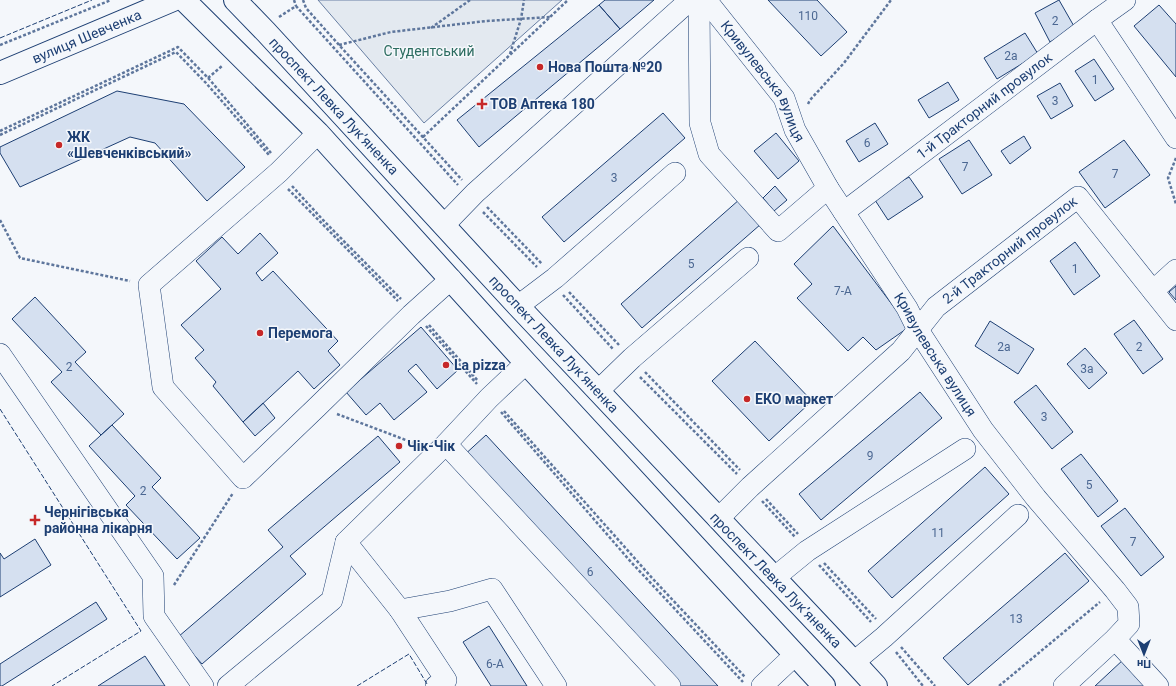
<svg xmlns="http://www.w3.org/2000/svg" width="1176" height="686" font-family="Roboto,sans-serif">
<rect width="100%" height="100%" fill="#f4f7fb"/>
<path fill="#e3e9f0" stroke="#687fa3" d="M318,0H562L424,123Z"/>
<path fill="#d5e0f0" stroke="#1d3f73" d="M605,0H654L620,29L599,5Z
M768,0H817L847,32L821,56Z
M1059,0L1075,28L1050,42L1035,13Z
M599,5L620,29L479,147L457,120Z
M1159,5L1176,24V77L1134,26Z
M1025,33L1038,54L997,79L984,58Z
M1094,59L1114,89L1095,101L1075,71Z
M948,82L959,100L929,118L918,100Z
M1060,83L1073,106L1051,119L1037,96Z
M117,91L184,104L245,167L207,201L155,143L130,137L20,187L0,153V147Z
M663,113L685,138L564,242L542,217Z
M875,123L888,144L859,162L846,141Z
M776,133L799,161L778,179L754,151Z
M1024,136L1031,148L1010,164L1001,151Z
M969,140L992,175L962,194L939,159Z
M1124,140L1150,175L1105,208L1079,172Z
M909,177L923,197L888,220L873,197Z
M775,186L787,200L774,211L763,198Z
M740,199L761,224L642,328L621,304Z
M833,226L909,327L876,350L863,337L848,351L797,298L812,284L794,264Z
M260,233L278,253L256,273L262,281L273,271L338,341L328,351L340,365L314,389L298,371L243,422L213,386L216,382L195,358L204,350L181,325L221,289L196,261L222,237L238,254Z
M1075,242L1100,276L1074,295L1050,261Z
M1176,286V300L1169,292Z
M35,297L86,352L75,362L124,414L101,435L51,382L62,372L12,319Z
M1134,320L1163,359L1143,374L1114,334Z
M990,321L1034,349L1018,374L975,346Z
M421,327L458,370L437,389L416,364L408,371L427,392L394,420L380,403L366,415L346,392Z
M755,341L812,401L769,441L712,381Z
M1085,348L1107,373L1089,389L1067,364Z
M1036,385L1073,432L1052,449L1014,402Z
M920,392L942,418L821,520L799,494Z
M263,403L275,418L255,436L243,422Z
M112,425L161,478L152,487L200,538L177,559L126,505L135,496L89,446Z
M486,435L718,686H673L461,458Z
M378,436L400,462L290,556L306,574L202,664L178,637L283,547L268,530Z
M1081,454L1118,501L1098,517L1061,469Z
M985,467L1009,494L892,598L868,571Z
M1125,508L1164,557L1141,576L1101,526Z
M35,539L51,565L0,597V553L4,559Z
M1065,553L1089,581L968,685L943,658Z
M96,602L107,619L2,686H0V664Z
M489,626L527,686H491L463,642Z
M145,656L165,686H98Z
M1124,659L1149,686H1095Z"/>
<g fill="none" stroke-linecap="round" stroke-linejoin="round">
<defs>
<g id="minor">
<path d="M699,0L700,123L709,154L778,231L828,188"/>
<path id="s1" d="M706,0L784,98L795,130L828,188L907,308L918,330L983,430L1036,498L1115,590L1128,607L1129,624L1115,639L1064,686"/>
<path d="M1097,20L1176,138"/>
<path d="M318,133L279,172L149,285L163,387L243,478L317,407L411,315L451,279"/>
<path id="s2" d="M844,212L1097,20L1125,0"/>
<path d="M444,225L475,193L690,0"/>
<path d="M1153,291L1176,270"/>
<path d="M518,306L555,278L675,173"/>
<path d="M0,354L153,576L154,616L203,686"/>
<path d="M598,391L632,358L748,258"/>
<path d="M446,444L670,686"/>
<path id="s3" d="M718,519L750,487L901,351L936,307L1078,197L1176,320"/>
<path d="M346,542L400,610L450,601L492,589L556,686"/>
<path d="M774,578L807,551L965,449"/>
<path d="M400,610L446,680L436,686"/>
<path d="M1115,639L1158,686"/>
<path d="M854,662L884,637L1018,515"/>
<path d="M228,686L332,600L346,542L446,444L489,398L526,363"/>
<path d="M762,686L795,655"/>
</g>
<g id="major">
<path d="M184,0L318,133L526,363L824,686"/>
<path d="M235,0L266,32L518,306L854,662L876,686"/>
<path id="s4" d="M0,73L173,0"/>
</g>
</defs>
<use href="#minor" stroke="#1d3f73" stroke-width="22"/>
<use href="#major" stroke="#1d3f73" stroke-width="24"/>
<path stroke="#5e769c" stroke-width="2.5" stroke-dasharray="3 2" stroke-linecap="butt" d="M294,0L296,6
M303,0L306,8L330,35L462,180
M279,17L296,6L458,185
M431,28L470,0
M0,45L111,0
M339,45L391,32L486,21L550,17
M510,54L521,19L524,0
M208,78L222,66
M808,104L810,100L844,63L891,0
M0,131L178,47L210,80L271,153
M0,135L176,52L206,83L269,155
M423,137L568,0
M1176,158L1168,178L1176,204
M292,186L323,220L401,299
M288,189L398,301
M487,207L542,264
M483,212L537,267
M0,220L20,258L130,281
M569,292L619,345
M563,295L613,349
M429,325L478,381
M426,326L477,384
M645,372L740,470
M640,377L737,474
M504,411L653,579L745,677
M501,412L631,562L743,682
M337,414L419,445
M766,499L798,534
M762,501L795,537
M824,563L876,619
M819,565L871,622
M174,585L233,493
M901,647L935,686
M896,652L923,686
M999,686L1100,602"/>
<use href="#minor" stroke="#f4f7fb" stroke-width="21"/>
<use href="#major" stroke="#f4f7fb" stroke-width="22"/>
<path stroke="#1d3f73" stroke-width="1" stroke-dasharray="5 2" stroke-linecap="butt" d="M0,38L92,0
M0,409L141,631L52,686
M357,686L409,654L427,684"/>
</g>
<g fill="#c62828" stroke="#f4f7fb" stroke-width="1.5">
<circle cx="540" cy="67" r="4"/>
<path d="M480 98h4v4h4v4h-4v4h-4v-4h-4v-4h4z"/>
<circle cx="59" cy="145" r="4"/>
<circle cx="260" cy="333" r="4"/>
<circle cx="446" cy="365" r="4"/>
<circle cx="747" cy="399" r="4"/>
<circle cx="399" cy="446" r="4"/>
<path d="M33 514h4v4h4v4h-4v4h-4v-4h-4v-4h4z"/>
</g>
<g text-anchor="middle" stroke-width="3" stroke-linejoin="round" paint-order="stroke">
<g font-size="12" fill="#4b6792">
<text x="808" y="20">110</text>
<text x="1055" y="25">2</text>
<text x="1011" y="60">2а</text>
<text x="1095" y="84">1</text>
<text x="1055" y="105">3</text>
<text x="867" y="147">6</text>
<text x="965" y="171">7</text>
<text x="1115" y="178">7</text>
<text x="614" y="182">3</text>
<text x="691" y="268">5</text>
<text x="1075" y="273">1</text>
<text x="843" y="295">7-А</text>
<text x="1004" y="351">2а</text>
<text x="1139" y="351">2</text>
<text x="69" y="371">2</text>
<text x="1087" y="373">3а</text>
<text x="1044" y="421">3</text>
<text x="870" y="460">9</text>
<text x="1089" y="489">5</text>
<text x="143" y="495">2</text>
<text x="938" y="537">11</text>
<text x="1133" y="546">7</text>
<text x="590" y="576">6</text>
<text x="1016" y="623">13</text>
<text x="495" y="668">6-А</text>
</g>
<g font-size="14" fill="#1d3f73" stroke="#f4f7fb">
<text dy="5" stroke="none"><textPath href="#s4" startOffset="94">вулиця Шевченка</textPath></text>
<text dy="5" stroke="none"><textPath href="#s1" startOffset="100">Кривулевська вулиця</textPath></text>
<text transform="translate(334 106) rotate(47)" y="5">проспект Левка Лукʼяненка</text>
<text dy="5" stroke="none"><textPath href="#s2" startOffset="176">1-й Тракторний провулок</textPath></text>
<text dy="5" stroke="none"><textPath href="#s3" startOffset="398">2-й Тракторний провулок</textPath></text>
<text transform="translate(554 344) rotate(47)" y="5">проспект Левка Лукʼяненка</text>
<text dy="5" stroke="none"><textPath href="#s1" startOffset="424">Кривулевська вулиця</textPath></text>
<text transform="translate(776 580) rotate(46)" y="5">проспект Левка Лукʼяненка</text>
</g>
<g font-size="14" fill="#2c6c60" stroke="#f4f7fb">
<text x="429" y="56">Студентський</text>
</g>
<g font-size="14" font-weight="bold" fill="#1d3f73" stroke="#f4f7fb" text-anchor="start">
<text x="548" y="72">Нова Пошта №20</text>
<text x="490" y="109">ТОВ Аптека 180</text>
<text x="67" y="142">ЖК<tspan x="67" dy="16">«Шевченківський»</tspan></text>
<text x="268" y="338">Перемога</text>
<text x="454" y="370">La pizza</text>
<text x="755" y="404">ЕКО маркет</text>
<text x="407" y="451">Чік-Чік</text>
<text x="44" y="517">Чернігівська<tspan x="44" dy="16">районна лікарня</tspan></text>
</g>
</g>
<g transform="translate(1144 654) rotate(180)" stroke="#f4f7fb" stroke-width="3" paint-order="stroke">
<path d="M0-3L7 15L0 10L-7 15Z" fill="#1d3f73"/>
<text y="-6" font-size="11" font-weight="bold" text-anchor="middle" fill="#1d3f73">Пн</text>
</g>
</svg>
